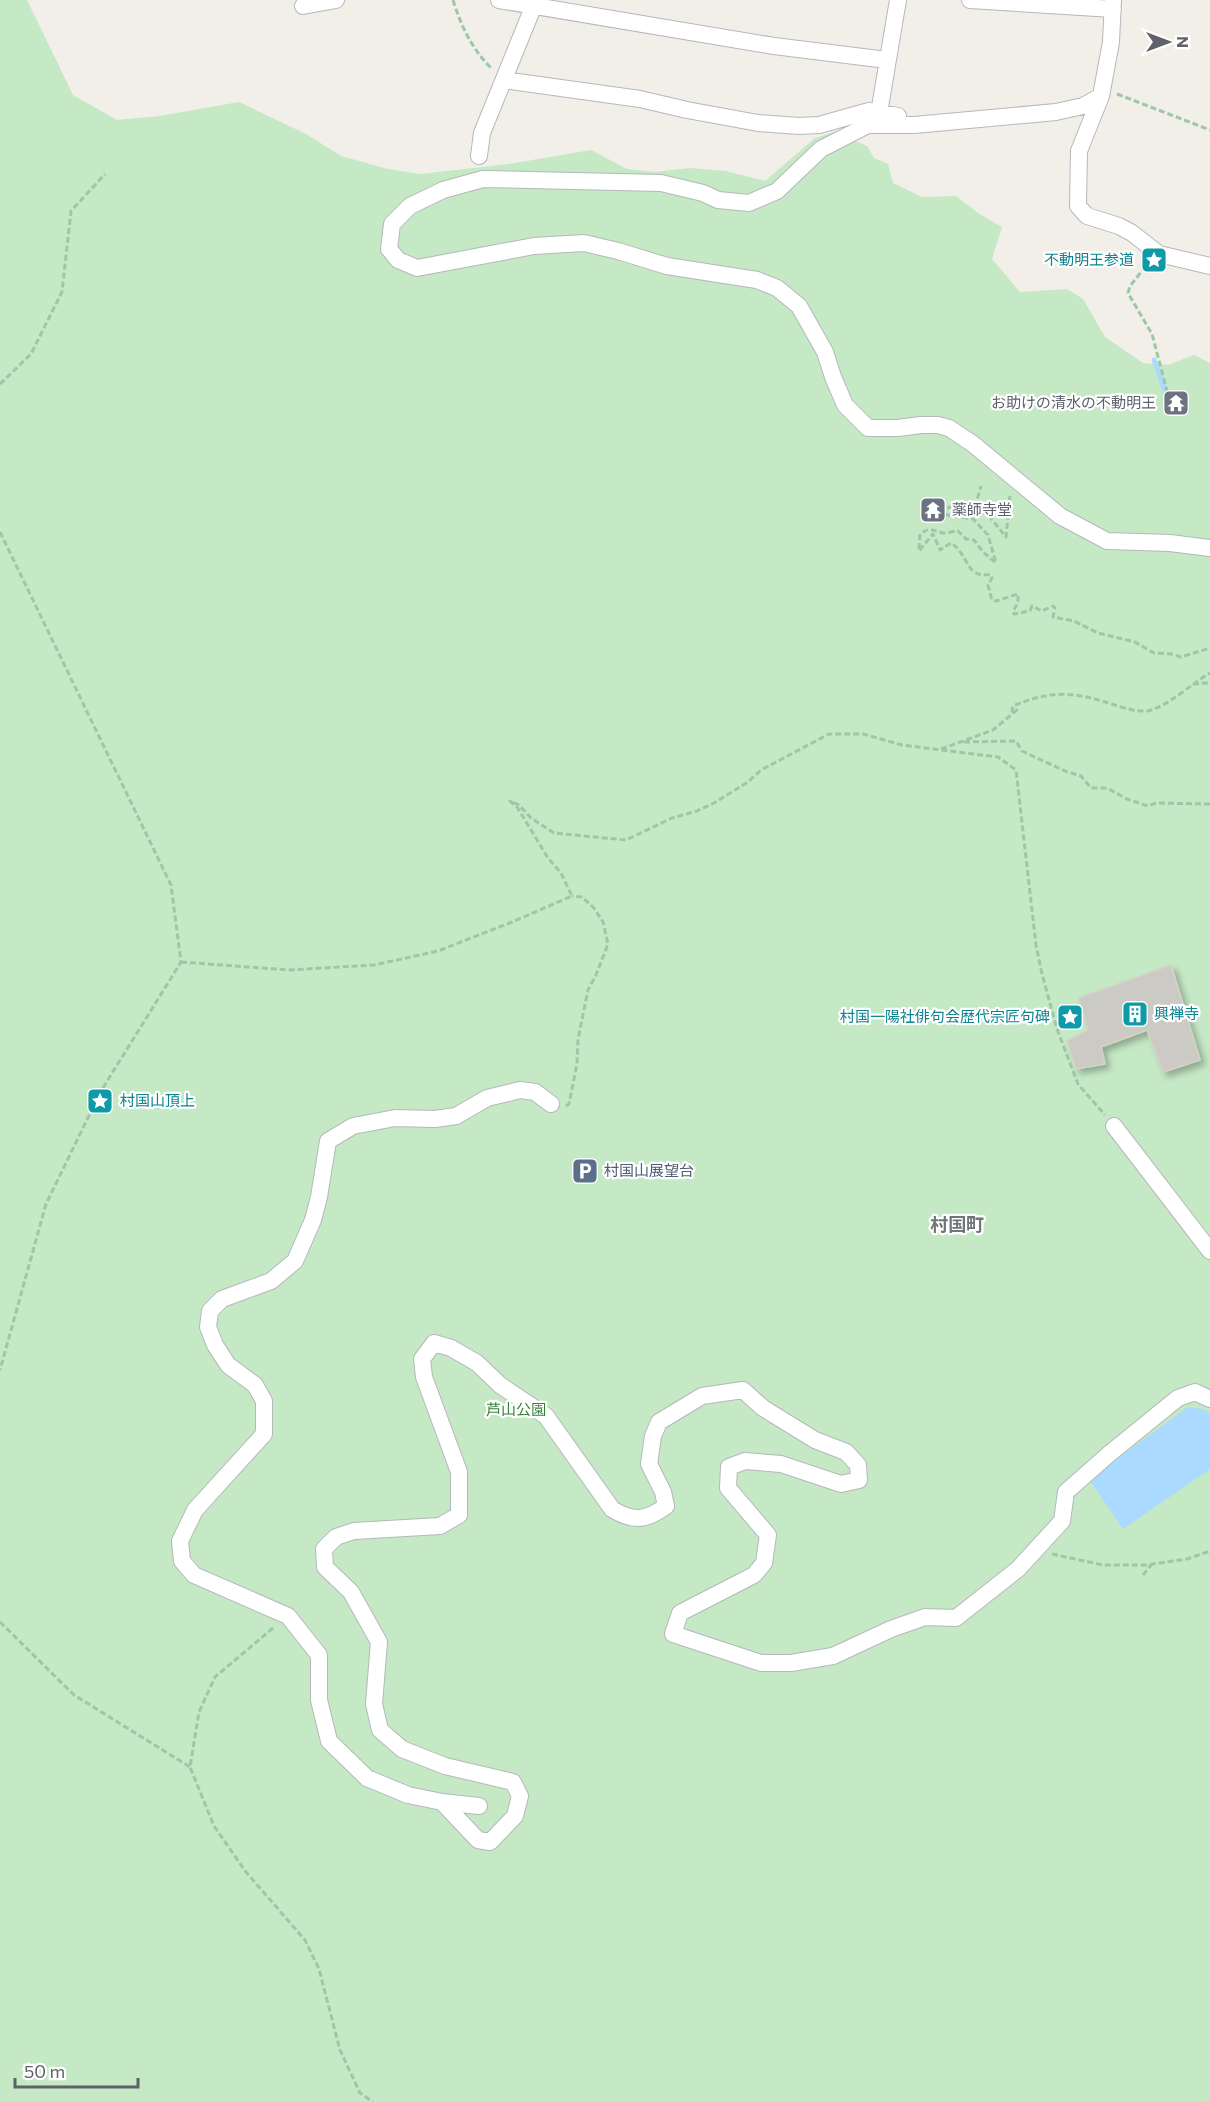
<svg xmlns="http://www.w3.org/2000/svg" width="1210" height="2102" font-family="Commissioner,'Noto Sans JP',sans-serif">
<defs>
<filter id="shadow"><feDropShadow dx="4.5" dy="4.5" stdDeviation="3" flood-color="#0004"/></filter>
</defs>
<rect width="100%" height="100%" fill="#f1efe8"/>
<path fill="#c5e8c5" d="M0,0H27L73,95L117,120L160,116L239,102L306,134L341,156L388,169L421,174L509,164L591,150L627,169L654,172L690,168L726,171L765,181L815,138L834,132L867,146L874,158L888,164L893,183L922,197L956,196L978,213L1002,227L992,259L1020,292L1067,289L1083,299L1105,337L1143,363L1168,365L1194,355L1210,363V2102H0Z"/>
<path fill="#aadaff" d="M1188,1407L1206,1410L1210,1416V1469L1123,1529L1089,1479Z"/>
<g fill="none" stroke-linecap="round" stroke-linejoin="round">
<path stroke="#aadaff" stroke-width="5" d="M1154,360L1165,390L1166,402"/>
</g>
<path fill="#cccac5" stroke="#d6d1c6" stroke-width="1.5" filter="url(#shadow)" d="M1171,965L1200,1060L1163,1072L1147,1030L1101,1047L1105,1064L1076,1069L1067,1041L1088,1030L1079,998Z"/>
<g fill="none" stroke-linecap="round" stroke-linejoin="round">
<defs>
<path id="minor" d="M499,0L774,46L887,60
M970,0L1113,9
M1113,0L1111,42L1101,96L1079,151L1078,206L1087,216L1119,226L1132,233L1159,254L1210,266
M303,6L336,0
M504,80L640,99L687,110L758,123L799,126L819,125L869,111L898,116
M1101,96L1083,106L1056,112L914,125H868L821,149L777,191L749,203L718,200L703,193L661,183L483,179L443,190L410,206L392,224L389,249L398,260L417,268L534,246L584,243L618,251L667,266L757,280L777,288L799,306L825,352L833,377L845,405L868,428H898L921,425H938L949,428L973,444L1060,516L1107,541L1170,543L1210,548
M879,113L898,0
M479,156L482,133L536,0
M551,1104L535,1092L520,1090L487,1098L456,1116L435,1119L395,1118L353,1126L328,1141L319,1197L313,1220L295,1261L271,1281L222,1299L210,1311L208,1327L215,1345L228,1365L255,1385L264,1401V1434L195,1510L180,1541L182,1561L194,1575L288,1616L319,1655V1700L329,1741L367,1778L408,1795L442,1802L478,1840L490,1842L515,1816L520,1796L513,1782L445,1766L402,1749L380,1730L374,1704L379,1642L351,1592L325,1567L324,1549L336,1537L354,1531L440,1526L459,1515V1472L424,1377L422,1359L434,1343L451,1348L477,1363L500,1385L546,1416L612,1509C633,1522 646,1521 666,1506L663,1492L649,1464L653,1436L659,1422L702,1396L743,1390L763,1408L815,1440L846,1452L858,1465L859,1480L841,1484L781,1464L745,1461L729,1467L728,1488L768,1535L764,1563L754,1575L680,1613L673,1634L761,1663H791L833,1656L891,1629L925,1617L956,1618L1018,1569L1062,1521L1066,1492L1109,1454L1178,1398L1195,1392L1210,1399
M1114,1126L1210,1251
M442,1802L479,1806"/>
</defs>
<use href="#minor" stroke="#b5b8bc" stroke-width="18"/>
<path stroke="#9cc7a9" stroke-width="3" stroke-dasharray="6 3" stroke-linecap="butt" d="M453,0C461,26 472,49 491,68
M1117,94L1210,130
M1146,266L1130,286L1128,293L1152,334L1167,391
M0,384L31,354L62,292L71,211L105,174
M1010,496L1006,537L990,517L975,507L954,504L941,514L973,519L988,535L996,563L983,552L974,540L966,539L958,531C954,531 948,533 943,533C933,531 931,526 920,534L919,551L933,534L940,550L951,543C964,551 967,569 976,573C981,576 987,574 991,575L992,578L988,585L992,600L996,601L1018,594V603L1013,611L1014,614L1030,611L1032,606L1042,611L1053,606L1055,608L1053,617L1074,621L1098,633L1135,642L1154,653L1171,654L1181,657L1210,648
M975,507L981,486
M933,511L941,514
M0,532L171,885L181,962L101,1091L46,1204L0,1370
M1193,683C1197,686 1204,681 1210,684
M964,742L1016,741L1022,751L1065,771L1081,776L1091,788H1107L1127,799L1148,806L1156,803L1210,804
M941,749L993,730L1017,710L1012,711L1013,706C1046,692 1068,691 1102,701C1116,705 1132,712 1147,711C1164,709 1194,682 1210,673
M181,962L289,970L374,965L438,951L512,922L572,896L561,873L548,858L517,807L510,801L519,805L531,818L554,833L626,840L672,818L697,811L714,803L748,782L761,770L829,734H863L902,745L998,757L1016,770L1036,945L1042,974L1057,1029L1078,1084L1105,1115
M566,1106L569,1104L577,1064L578,1039L588,990L596,975L608,944L603,922L594,908L582,897L572,896
M1052,1554L1103,1565H1146L1187,1559L1210,1551
M1143,1575L1151,1565
M0,1622L74,1695L190,1767
M273,1628L215,1677L199,1712L190,1767L214,1826L246,1872L305,1940L319,1969L340,2050L360,2093L373,2102"/>
<use href="#minor" stroke="#fff" stroke-width="16"/>
</g>
<defs>
<symbol id="sight-square" viewBox="-11 -11 22 22"><rect x="-9" y="-9" width="18" height="18" rx="4" fill="#0f9aa8" stroke="#fff"/><path d="M0-6L1.8-2.2L6-1.7L2.9 1.2L3.7 5.4L0 3.3L-3.7 5.4L-2.9 1.2L-6-1.7L-1.8-2.2Z" fill="#fff"/></symbol>
<symbol id="temple-square" viewBox="-11 -11 22 22"><rect x="-9" y="-9" width="18" height="18" rx="4" fill="#6b7280" stroke="#fff"/><path d="M0-6L5-2H3V0L6.5 2.5H4V6H1.5V3h-3V6H-4V2.5H-6.5L-3 0V-2H-5Z" fill="#fff"/></symbol>
<symbol id="building-square" viewBox="-11 -11 22 22"><rect x="-9" y="-9" width="18" height="18" rx="4" fill="#0f9aa8" stroke="#fff"/><path d="M-4-6H4V6H1V3H-1V6H-4ZM-2.5-4.3h1.7v1.8h-1.7ZM.8-4.3h1.7v1.8H.8ZM-2.5-1h1.7V.8h-1.7ZM.8-1h1.7V.8H.8Z" fill="#fff"/></symbol>
<symbol id="parking-square" viewBox="-11 -11 22 22"><rect x="-9" y="-9" width="18" height="18" rx="4" fill="#5c6f8a" stroke="#fff"/><path d="M-3.5-5.5H1a3.5 3.5 0 0 1 0 7H-1V5.5H-3.5ZM-1-3.4V-.6H.8a1.4 1.4 0 0 0 0-2.8Z" fill="#fff"/></symbol>
</defs>
<g fill-rule="evenodd">
<use href="#sight-square" x="1139" y="245" width="30" height="30"/>
<use href="#temple-square" x="1161" y="388" width="30" height="30"/>
<use href="#temple-square" x="918" y="495" width="30" height="30"/>
<use href="#building-square" x="1120" y="999" width="30" height="30"/>
<use href="#sight-square" x="1055" y="1002" width="30" height="30"/>
<use href="#sight-square" x="85" y="1086" width="30" height="30"/>
<use href="#parking-square" x="570" y="1156" width="30" height="30"/>
</g>
<g text-anchor="middle" stroke-width="4.5" stroke-linejoin="round" paint-order="stroke">
<g font-size="15" fill="#0d838f" stroke="#fff" text-anchor="end">
<text x="1134" y="265">不動明王参道</text>
<text x="1154" y="1019" text-anchor="start">興禅寺</text>
<text x="1050" y="1022">村国一陽社俳句会歴代宗匠句碑</text>
<text x="120" y="1106" text-anchor="start">村国山頂上</text>
</g>
<g font-size="15" fill="#5b616d" stroke="#fff" text-anchor="end">
<text x="1156" y="408">お助けの清水の不動明王</text>
<text x="952" y="515" text-anchor="start">薬師寺堂</text>
</g>
<g font-size="15" fill="#4e5e75" stroke="#fff" text-anchor="start">
<text x="604" y="1176">村国山展望台</text>
</g>
<g font-size="15" fill="#348238" stroke="#fff">
<text x="516" y="1415">芦山公園</text>
</g>
<g font-size="18" font-weight="bold" fill="#70757a" stroke="#fff">
<text x="957" y="1231">村国町</text>
</g>
</g>
<g transform="translate(1168 42) rotate(90)" stroke="#ffffff" stroke-width="4.5" paint-order="stroke">
<path d="M0-4.5L10 22L0 15L-10 22Z" fill="#5f6368"/>
<text y="-9" font-size="16" font-weight="bold" text-anchor="middle" fill="#5f6368">N</text>
</g>
<path d="M15 2078v9h123v-9" fill="none" stroke="#5f6368" stroke-width="3"/>
<text x="24" y="2078" font-size="18" fill="#5f6368" stroke="#ffffff" stroke-width="4.5" paint-order="stroke">50 m</text>
</svg>
